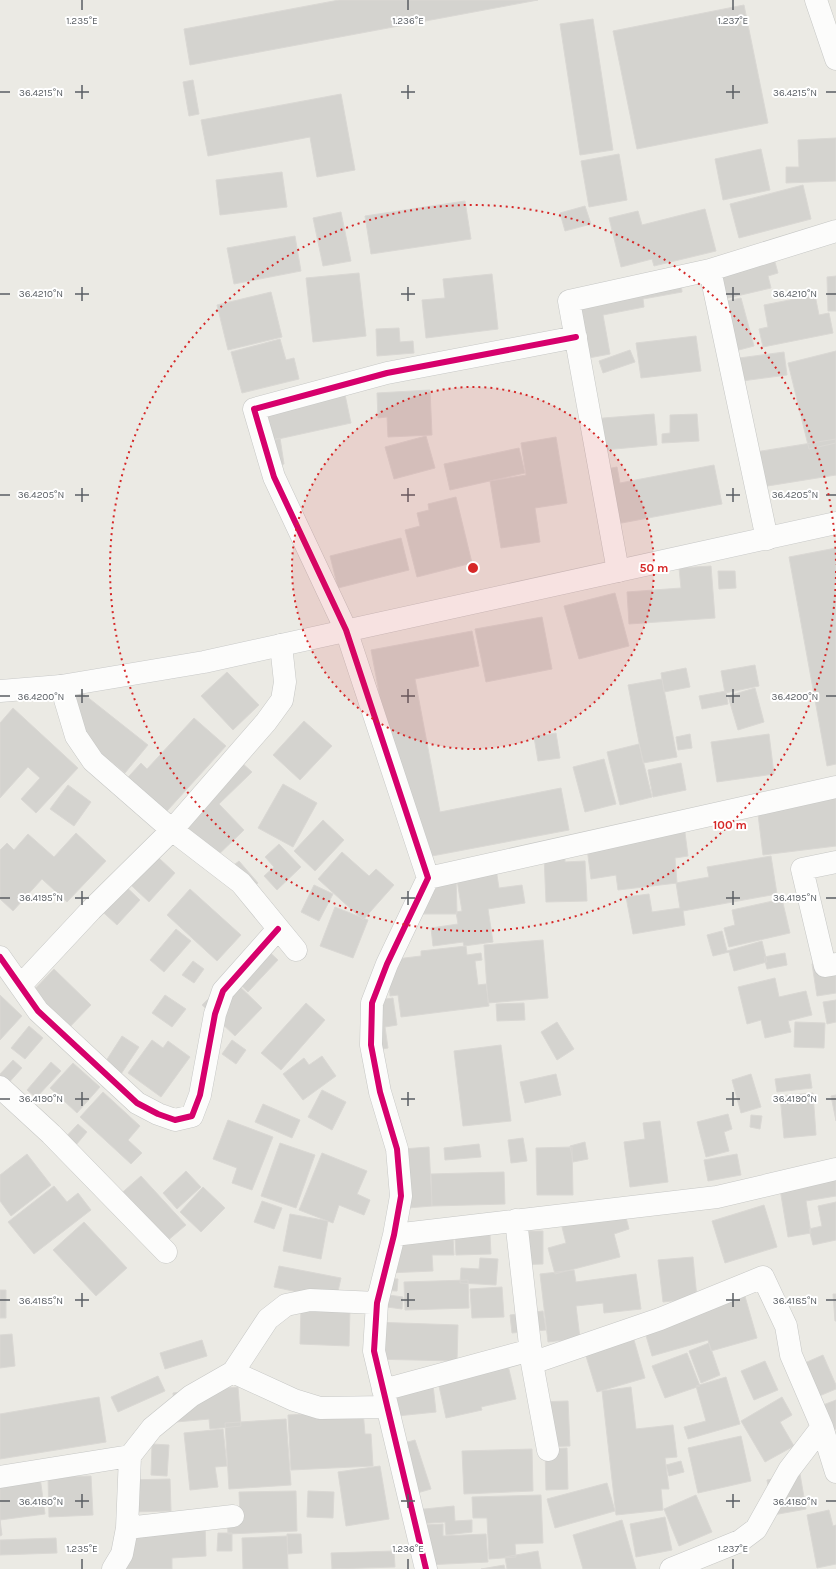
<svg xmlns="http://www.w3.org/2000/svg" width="836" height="1569" font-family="Karla,sans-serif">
<rect width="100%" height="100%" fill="#ebeae4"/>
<path fill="#d4d3cf" stroke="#dad8d4" d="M339,0H538L190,65L184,29Z
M744,5L768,123L637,149L613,31Z
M593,19L613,150L580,155L560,24Z
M193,80L199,114L189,116L183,82Z
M341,94L355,170L317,177L310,137L208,156L201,120Z
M836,138V181L786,183V167H799L798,140Z
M761,149L770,190L723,200L715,159Z
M619,154L627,200L589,207L581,161Z
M282,172L287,207L220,215L216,180Z
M803,185L811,219L739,238L730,204Z
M465,201L471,239L371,254L365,216Z
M585,206L591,224L565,231L560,213Z
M705,209L716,251L654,266L652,259L621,267L609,218L638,211L642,225Z
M341,212L351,261L323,266L313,218Z
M295,236L301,271L234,284L227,248Z
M773,255L778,273L768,276L771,288L724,299L717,270Z
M359,273L366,336L313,342L306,278Z
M492,274L498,329L426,338L422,300L445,298L443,279Z
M836,276V311H828L827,277Z
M681,282L682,292L643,299L644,307L603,315L610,354L578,360L567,302Z
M271,292L282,337L228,350L217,305Z
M815,295L819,315L829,313L833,333L763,347L759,329L768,327L764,305Z
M741,298L754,346L735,351L722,302Z
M399,328L400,342L413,341L414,353L377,356L376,329Z
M696,336L701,371L641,378L636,343Z
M280,339L286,360L294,358L299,379L242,393L231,352Z
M630,350L635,362L603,373L599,361Z
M836,351V443L809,449L788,363Z
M784,352L787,375L742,381L739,358Z
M344,390L351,423L260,443L253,410Z
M430,390L432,435L388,437L387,417L378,418L377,393Z
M654,414L657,445L594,451L591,419Z
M697,414L699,441L662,443V434L670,433V415Z
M426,436L435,468L394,479L385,447Z
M556,437L567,503L535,508L540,542L501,548L490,481L526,475L521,443Z
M280,438L284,464L264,468L260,442Z
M836,439V475L755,488L749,453Z
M519,448L525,473L450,490L444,464Z
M714,465L722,504L606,526L595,471L617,467L620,483Z
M456,497L472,563L417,577L405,530L420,526L417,513L429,510L428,504Z
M401,538L409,570L338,588L330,556Z
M836,548V584L834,585L836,594V764L827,766L789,557Z
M711,566L715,618L629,624L627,592L681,588L679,568Z
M718,571H735L736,588L719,589Z
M615,593L629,646L579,659L564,606Z
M542,617L552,669L486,682L475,629Z
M472,631L479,666L415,679L440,812L561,788L569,830L411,860L371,650Z
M755,665L759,686L725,693L721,671Z
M686,668L690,687L664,692L661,673Z
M227,672L259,705L233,730L201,696Z
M662,679L677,757L643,763L628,685Z
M755,688L764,722L738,730L728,696Z
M726,691L728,704L702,709L699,696Z
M81,692L148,745L125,773L70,729L61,717Z
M13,708L78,768L36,813L21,799L40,778L28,767L0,798V723Z
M194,718L226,746L158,821L120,786L141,763L147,769Z
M304,721L332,746L300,780L273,755Z
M556,733L560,758L538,761L534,737Z
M690,734L692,748L678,750L676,737Z
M769,734L774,774L717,782L711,742Z
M639,744L652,797L620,805L607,752Z
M604,759L616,804L585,812L573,767Z
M240,761L252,772L219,804L244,830L213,860L177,823Z
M681,763L686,790L653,797L648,770Z
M283,784L317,803L293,847L258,828Z
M68,785L91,802L74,826L50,809Z
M836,788V846L763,855L756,798Z
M323,820L344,840L315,871L294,851Z
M684,825L688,856L675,858L677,883L618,890L616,875L591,879L587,848Z
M76,833L106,861L67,902L42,879L13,911L0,899V850L7,843L14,850L28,834L54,857Z
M279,844L301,867L277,890L264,876L274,867L265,857Z
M145,845L175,873L149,902L118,873Z
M342,852L369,876L376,869L394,885L363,920L318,879Z
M565,855V862L585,861L587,901L546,902L544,856Z
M771,856L777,894L683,911L685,925L633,934L626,897L649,894L652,912L680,908L676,883L709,877L707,867Z
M239,861L258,883L245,895L225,872Z
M496,869L499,888L522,885L525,903L488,909L493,942L464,946L463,942L433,946L431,928L458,924L456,912L462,911L456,874Z
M456,877L457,914H418L425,878Z
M118,879L140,900L117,925L94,904Z
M314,885L333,894L319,921L301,912Z
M190,889L241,935L217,961L167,915Z
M782,899L790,933L729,947L724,928L735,925L732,910Z
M335,907L368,920L353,958L320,946Z
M176,929L191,941L164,972L150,960Z
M722,931L727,951L762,941L767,962L734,971L729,952L713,956L707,935Z
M543,940L548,998L488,1003L484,945Z
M263,946L278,960L248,992L233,978Z
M466,946L467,955L481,953L482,960L475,961L478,985L486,984L489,1006L401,1017L398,995L390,996L388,960L421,956V951Z
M785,953L787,965L767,969L764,957Z
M836,960V993L817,996L812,964Z
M193,961L204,969L194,983L182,975Z
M54,969L91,1005L65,1032L28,996Z
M230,977L262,1008L235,1036L202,1005Z
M775,978L779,997L806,991L812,1015L788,1021L791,1032L765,1038L761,1020L747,1024L738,987Z
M0,995L22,1016L0,1040Z
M165,995L186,1009L172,1027L152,1013Z
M393,998L397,1025L385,1027L388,1048L369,1051L363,1002Z
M836,1000V1022L827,1024L823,1002Z
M306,1003L325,1020L281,1070L261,1053Z
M524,1003L525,1020L497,1021L496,1004Z
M557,1022L574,1049L557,1060L541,1032Z
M795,1022L825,1023L824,1048L794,1047Z
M29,1026L43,1038L25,1059L11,1048Z
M122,1036L139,1047L121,1074L104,1064Z
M152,1040L163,1048L168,1041L190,1057L161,1097L128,1073Z
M232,1040L246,1050L236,1064L222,1054Z
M501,1045L511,1121L463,1126L454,1051Z
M322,1056L336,1076L303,1100L283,1074L304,1058L309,1065Z
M13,1060L22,1068L5,1087L0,1082V1074Z
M51,1062L61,1071L36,1098L27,1090Z
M73,1063L100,1087L77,1113L50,1088Z
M556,1074L561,1095L525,1103L520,1082Z
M751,1074L761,1107L741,1113L732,1080Z
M810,1074L812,1088L777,1092L775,1079Z
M322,1090L346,1102L332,1130L308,1117Z
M103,1092L140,1126L128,1140L142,1153L131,1164L80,1117Z
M813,1093L816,1135L784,1138L780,1096Z
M836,1095V1121L831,1096Z
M263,1104L300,1120L292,1138L255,1122Z
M728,1114L732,1129L724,1132L729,1151L706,1157L697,1122Z
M751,1115L762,1116L760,1129L750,1127Z
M228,1120L273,1137L252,1190L232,1183L237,1168L213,1159Z
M660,1121L668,1182L630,1187L624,1142L645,1139L643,1123Z
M78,1124L87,1132L70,1152L60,1143Z
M523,1138L527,1161L511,1163L508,1140Z
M585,1142L588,1159L573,1162L570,1146Z
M280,1143L315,1155L296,1208L261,1196Z
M479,1144L481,1157L445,1160L444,1148Z
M429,1147L432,1206L407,1208L403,1149Z
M572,1147L573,1195H537L536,1148Z
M322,1153L367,1171L357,1194L370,1200L364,1215L339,1205L333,1223L299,1210Z
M27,1154L51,1185L11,1216L0,1201V1175Z
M737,1154L741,1175L708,1181L704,1160Z
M186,1171L201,1187L177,1209L163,1193Z
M504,1172L505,1204L432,1206L431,1174Z
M141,1176L186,1225L160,1247L116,1198Z
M836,1180V1196L806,1201L811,1233L788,1237L780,1189Z
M54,1186L67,1202L78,1193L91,1210L34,1254L8,1222Z
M203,1187L225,1208L201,1232L180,1212Z
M262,1201L282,1208L274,1229L254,1222Z
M836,1202V1240L813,1245L809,1229L822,1226L818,1206Z
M764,1205L777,1247L725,1263L712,1221Z
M623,1206L629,1229L614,1234L620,1257L555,1274L548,1248L566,1243L561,1223Z
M290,1214L328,1221L321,1259L283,1251Z
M84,1222L127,1268L96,1296L53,1250Z
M509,1231H543V1264L510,1265Z
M490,1235L491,1254L456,1255L455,1237Z
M453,1237L454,1255H432L433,1271L387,1273L385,1240Z
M693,1257L697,1298L663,1302L658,1260Z
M480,1258L498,1259L496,1285L460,1283L461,1268L479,1269Z
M279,1266L341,1278L336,1300L274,1287Z
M574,1270L576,1282L636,1274L641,1309L604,1313L603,1303L576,1306L580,1338L548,1342L540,1274Z
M373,1278L398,1279L397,1291L373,1290Z
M468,1280L469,1308L405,1310L404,1282Z
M502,1287L504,1317L472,1318L470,1289Z
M0,1290H6V1318H0Z
M374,1293L403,1297L402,1309L372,1305Z
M744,1293L757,1338L711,1351L708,1340L652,1356L642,1322Z
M833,1294H836V1321H835Z
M301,1307L350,1308L349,1346L300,1344Z
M543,1311L546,1330L512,1333L510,1315Z
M372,1322L458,1325L457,1361L371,1359Z
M12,1334L15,1366L0,1368V1335Z
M202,1340L207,1356L165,1369L160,1353Z
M634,1340L645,1378L597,1392L582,1343L612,1346Z
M709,1343L720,1375L701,1383L689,1351Z
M687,1353L700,1386L665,1398L652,1366Z
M823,1355L836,1385V1389L805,1402L791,1369Z
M507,1361L516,1399L481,1407L482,1410L446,1418L437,1377Z
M765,1361L778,1390L754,1400L741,1371Z
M158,1376L165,1391L118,1412L111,1397Z
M432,1376L436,1412L387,1417L383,1381Z
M726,1377L740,1424L688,1439L684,1427L706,1421L696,1386Z
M238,1387L241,1426L210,1429L209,1419L176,1422L173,1393Z
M631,1387L636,1429L673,1425L677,1457L665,1458L669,1489H661L663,1510L616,1515L602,1391Z
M99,1397L106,1442L0,1459V1414Z
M782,1397L792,1415L780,1422L794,1446L765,1462L741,1421Z
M836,1400V1429L820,1435L810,1410Z
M568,1401L570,1446L538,1447L536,1402Z
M363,1411L365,1434H371L373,1466L291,1470L288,1415Z
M286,1419L291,1485L229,1489L225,1423Z
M223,1429L227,1466L215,1467L218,1487L190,1490L184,1433Z
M741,1436L751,1481L698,1493L688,1448Z
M415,1440L431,1489L417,1493L401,1444Z
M152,1444L169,1445L167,1476L151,1475Z
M567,1448L568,1489L546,1490L545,1449Z
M532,1449L533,1491L464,1494L462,1451Z
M681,1461L684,1472L669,1476L666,1465Z
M380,1466L389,1519L346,1526L338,1472Z
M800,1474L806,1509L773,1515L767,1480Z
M91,1476L93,1515L49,1517L48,1477Z
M40,1477L45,1514L0,1520L2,1535L0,1536V1483Z
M170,1479L171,1511L128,1512L127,1480Z
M607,1483L615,1511L555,1528L547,1499Z
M296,1491L297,1531L228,1534L227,1515H240L239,1492Z
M308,1491L334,1492L333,1518L307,1517Z
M541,1495L543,1543L515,1544L516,1557L489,1559L487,1518H473L472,1497Z
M696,1495L712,1532L679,1546L664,1509Z
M454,1506L455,1521L472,1520V1532L446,1535L445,1522L417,1524L415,1510Z
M829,1510L833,1526L836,1525V1564L817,1568L807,1515Z
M665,1517L672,1550L636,1557L630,1524Z
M622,1520L636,1569H583L573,1535Z
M205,1523L206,1556L172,1558V1569H124L123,1538Z
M443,1524V1536L486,1534L488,1562L425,1565L423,1525Z
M218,1533H232V1551H217Z
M287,1534H301L302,1553L288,1554Z
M287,1536L288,1569H243L242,1538Z
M56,1538L57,1553L0,1555V1540Z
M394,1551L395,1567L332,1569L331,1553Z
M538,1551L541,1569H507L505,1557Z
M504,1565L505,1569H481Z"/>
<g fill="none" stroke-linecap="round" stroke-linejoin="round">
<defs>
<path id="minor" d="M816,0L836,59
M710,270L767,539
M618,571L569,301L710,270L836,231
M61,686L76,736L93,761L172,830L241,883L296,950
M836,862L802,869L825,966L836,964
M428,878L836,787
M0,957L38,1011L137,1103L158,1114L175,1120L192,1116L200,1095L215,1014L223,991L278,929
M21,985L91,910L172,830L266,722L282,700L285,682L281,645
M0,1087L51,1134L166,1252
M516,1220L532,1363L548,1450
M394,1235L717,1197L836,1169
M532,1363L660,1319L763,1277L786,1326L791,1355L822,1427L836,1472
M233,1372L294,1400L320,1408L387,1407
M383,1390L531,1350
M0,1477L130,1456
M127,1528L233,1516
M113,1569L122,1554L127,1528L130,1456L152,1428L191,1396L233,1372L268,1319L286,1305L310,1300L377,1303
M426,1569L374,1351L377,1303L394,1235L401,1196L397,1149L380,1092L371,1045L372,1003L387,964L428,878L346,630L274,477L254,409L387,373L576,337
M671,1569L740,1541L756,1529L789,1470L822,1427"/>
<path id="secondary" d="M0,691L61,686L204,662L836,523"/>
</defs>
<use href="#minor" stroke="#c6c7c5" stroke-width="23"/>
<use href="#secondary" stroke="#c8c9c8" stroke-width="23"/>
<use href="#minor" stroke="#fcfcfb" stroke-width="22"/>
<use href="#secondary" stroke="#fcfcfb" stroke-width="22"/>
<defs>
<path id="cycleway" d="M0,957L38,1011L137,1103L158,1114L175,1120L192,1116L200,1095L215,1014L223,991L278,929
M426,1569L374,1351L377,1303L394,1235L401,1196L397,1149L380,1092L371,1045L372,1003L387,964L428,878L346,630L274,477L254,409L387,373L576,337"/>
</defs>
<use href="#cycleway" stroke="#fff" stroke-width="8"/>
<use href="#cycleway" stroke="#d6006c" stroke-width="6"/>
</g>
<path fill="none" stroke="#595e63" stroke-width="1.5" d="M82,0V10M408,0V10M733,0V10M82,85V99M408,85V99M733,85V99M0,92H10M75,92H89M401,92H415M726,92H740M826,92H836M82,287V301M408,287V301M733,287V301M0,294H10M75,294H89M401,294H415M726,294H740M826,294H836M82,488V502M408,488V502M733,488V502M0,495H10M75,495H89M401,495H415M726,495H740M826,495H836M82,689V703M408,689V703M733,689V703M0,696H10M75,696H89M401,696H415M726,696H740M826,696H836M82,891V905M408,891V905M733,891V905M0,898H10M75,898H89M401,898H415M726,898H740M826,898H836M82,1092V1106M408,1092V1106M733,1092V1106M0,1099H10M75,1099H89M401,1099H415M726,1099H740M826,1099H836M82,1293V1307M408,1293V1307M733,1293V1307M0,1300H10M75,1300H89M401,1300H415M726,1300H740M826,1300H836M82,1494V1508M408,1494V1508M733,1494V1508M0,1501H10M75,1501H89M401,1501H415M726,1501H740M826,1501H836M82,1559V1569M408,1559V1569M733,1559V1569"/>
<circle cx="473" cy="568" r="181" fill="#d62828" fill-opacity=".12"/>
<g fill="none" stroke="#d62828" stroke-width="2" stroke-dasharray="2 4">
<circle cx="473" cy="568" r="181"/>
<path d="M836 571A363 363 0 1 1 836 565"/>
</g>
<g font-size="10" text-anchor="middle" fill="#595e63" stroke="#fff" stroke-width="4" stroke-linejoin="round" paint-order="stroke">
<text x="82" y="24">1.235°E</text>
<text x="408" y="24">1.236°E</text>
<text x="733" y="24">1.237°E</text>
<text x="41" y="96">36.4215°N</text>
<text x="795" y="96">36.4215°N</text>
<text x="41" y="297">36.4210°N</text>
<text x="795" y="297">36.4210°N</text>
<text x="41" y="498">36.4205°N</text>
<text x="795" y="498">36.4205°N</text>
<text x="41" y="700">36.4200°N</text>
<text x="795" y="700">36.4200°N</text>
<text x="41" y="901">36.4195°N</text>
<text x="795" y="901">36.4195°N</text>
<text x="41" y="1102">36.4190°N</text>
<text x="795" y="1102">36.4190°N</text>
<text x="41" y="1304">36.4185°N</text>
<text x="795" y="1304">36.4185°N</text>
<text x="41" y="1505">36.4180°N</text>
<text x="795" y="1505">36.4180°N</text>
<text x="82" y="1552">1.235°E</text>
<text x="408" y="1552">1.236°E</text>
<text x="733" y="1552">1.237°E</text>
</g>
<circle cx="473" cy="568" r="6" fill="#d62828" stroke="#fff" stroke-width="2"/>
<g font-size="12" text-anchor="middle" font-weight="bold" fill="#d62828" stroke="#fff" stroke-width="4" stroke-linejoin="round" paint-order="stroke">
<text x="654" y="572">50 m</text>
<text x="730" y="829">100 m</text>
</g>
</svg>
